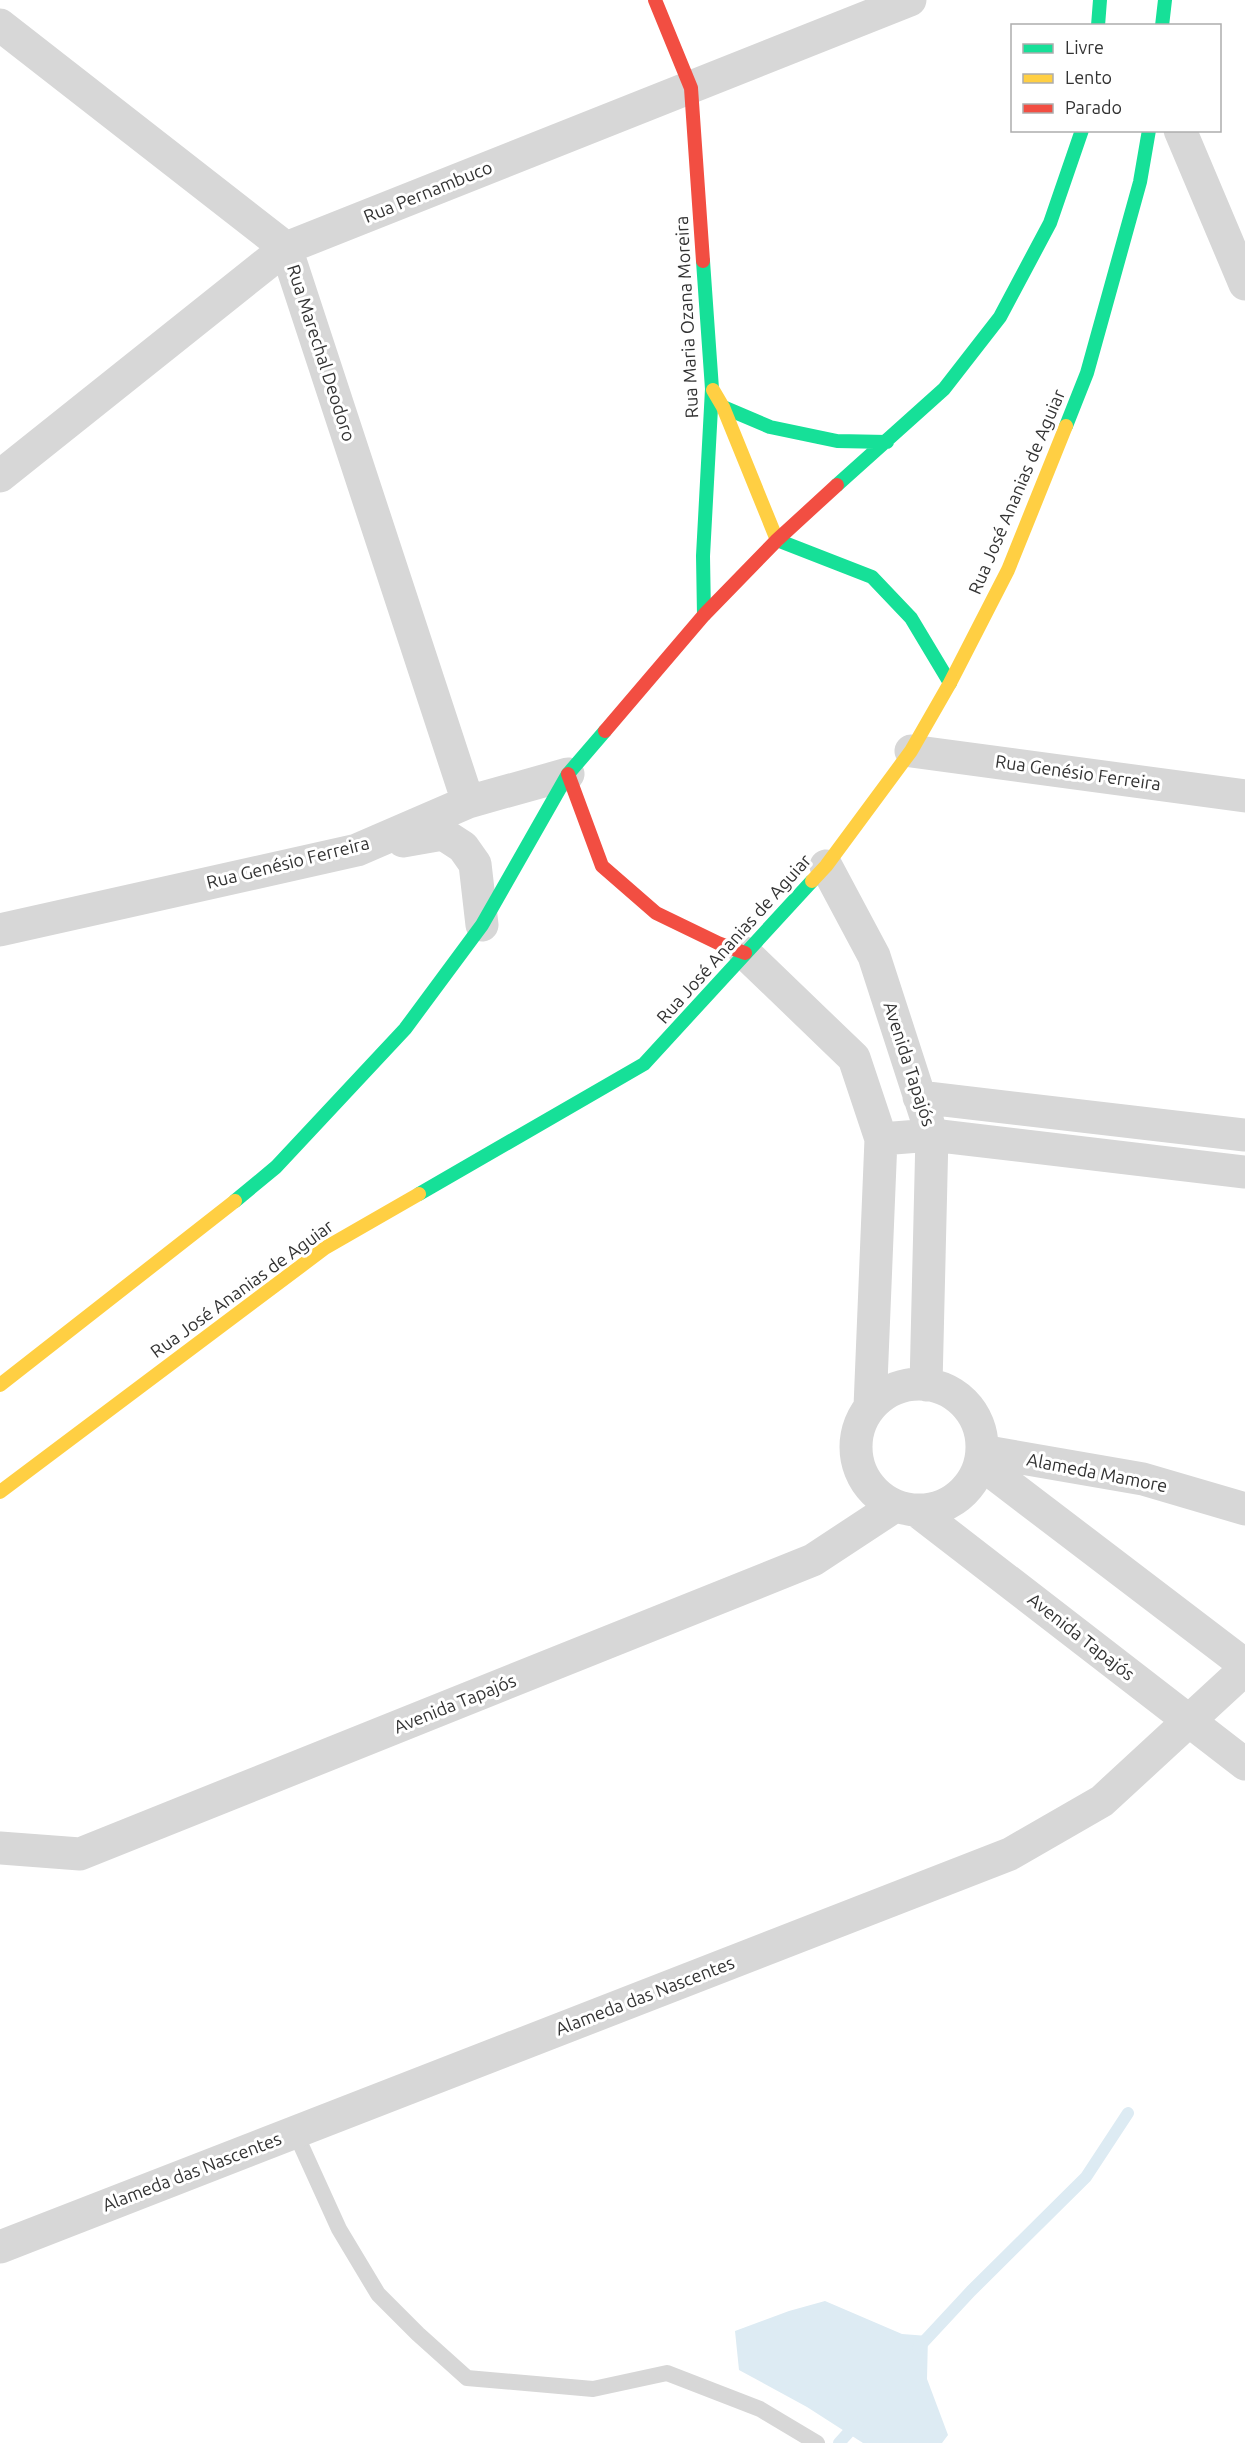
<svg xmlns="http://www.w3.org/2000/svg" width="1245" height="2443" font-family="Ubuntu,sans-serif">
<rect width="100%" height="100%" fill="#fff"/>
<path fill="#ddebf3" d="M825,2301L902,2334L928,2336L927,2379L948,2435L942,2443H863L807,2407L739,2370L735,2331L789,2311Z"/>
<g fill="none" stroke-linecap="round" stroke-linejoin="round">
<path stroke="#ddebf3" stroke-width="12" d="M918,2348L971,2291L1086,2177L1128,2113
M839,2443L858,2422"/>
<path stroke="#d7d7d7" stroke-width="16" d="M295,2132L339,2229L378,2294L418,2334L467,2378L593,2389L667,2373L760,2409L817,2443"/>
<path stroke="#d7d7d7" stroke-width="33" d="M0,25L286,248L468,802
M1180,130L1245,284
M0,476L286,248L910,0
M911,751L1245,796
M403,841L443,834L463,847L475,864L482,925
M826,866L874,956L932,1135L926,1385
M0,930L357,850L468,802L568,774
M745,953L854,1058L881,1139L870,1407
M919,1097L1245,1135
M881,1139L932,1135L1245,1172
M856 1447a63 63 0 1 1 126 0a63 63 0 1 1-126 0Z
M982,1451L1143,1479L1245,1509
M980,1463L1245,1665
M916,1510L1245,1764
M0,1848L80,1854L813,1560L895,1506
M0,2247L1010,1854L1102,1801L1245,1669"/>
<path stroke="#16e098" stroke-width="14" d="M1098,26L1100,0
M1162,26L1165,0
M703,261L712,389L703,556L704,615
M723,407L770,427L837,441L887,442
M1066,426L1087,373L1140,182L1149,130
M837,485L944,389L1000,317L1050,223L1082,130
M777,540L872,577L911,618L950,683
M419,1194L644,1064L812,881
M235,1201L276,1167L405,1029L482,925L568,774L605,731"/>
<path stroke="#ffcf43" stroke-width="14" d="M713,390L723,407L777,540
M812,881L826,866L911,751L950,683L1008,570L1066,426
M0,1385L235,1201
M0,1492L325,1248L419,1194"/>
<path stroke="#f24e42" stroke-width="14" d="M655,0L691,88L703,261
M605,731L704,615L777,540L837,485
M568,774L602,866L656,913L718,943L745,953"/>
</g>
<g text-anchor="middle" stroke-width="6" stroke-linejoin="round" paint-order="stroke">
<g font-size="18" fill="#333" stroke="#fff">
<text transform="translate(428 192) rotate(-22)" y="6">Rua Pernambuco</text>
<text transform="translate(687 317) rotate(-93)" y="6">Rua Maria Ozana Moreira</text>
<text transform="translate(321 353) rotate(72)" y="6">Rua Marechal Deodoro</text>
<text transform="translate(1017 492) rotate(-67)" y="6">Rua José Ananias de Aguiar</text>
<text transform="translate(1078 773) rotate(8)" y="6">Rua Genésio Ferreira</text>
<text transform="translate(288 863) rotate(-14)" y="6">Rua Genésio Ferreira</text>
<text transform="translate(734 939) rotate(-48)" y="6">Rua José Ananias de Aguiar</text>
<text transform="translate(909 1064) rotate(72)" y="6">Avenida Tapajós</text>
<text transform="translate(242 1289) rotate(-36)" y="6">Rua José Ananias de Aguiar</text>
<text transform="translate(1097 1473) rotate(11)" y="6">Alameda Mamore</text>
<text transform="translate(1081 1637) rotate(38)" y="6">Avenida Tapajós</text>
<text transform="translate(455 1704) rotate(-22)" y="6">Avenida Tapajós</text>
<text transform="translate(645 1996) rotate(-21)" y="6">Alameda das Nascentes</text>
<text transform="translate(192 2172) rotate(-21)" y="6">Alameda das Nascentes</text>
</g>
</g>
<rect x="1011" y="24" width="210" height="108" fill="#ffffff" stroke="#adadad" stroke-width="1.5"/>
<rect x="1023" y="44" width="30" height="9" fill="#16e098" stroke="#adadad" stroke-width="1.5"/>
<text x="1065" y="54" font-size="18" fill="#333333">Livre</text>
<rect x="1023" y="74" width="30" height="9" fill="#ffcf43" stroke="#adadad" stroke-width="1.5"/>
<text x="1065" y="84" font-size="18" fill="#333333">Lento</text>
<rect x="1023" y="104" width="30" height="9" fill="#f24e42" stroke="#adadad" stroke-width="1.5"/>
<text x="1065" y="114" font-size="18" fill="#333333">Parado</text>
</svg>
